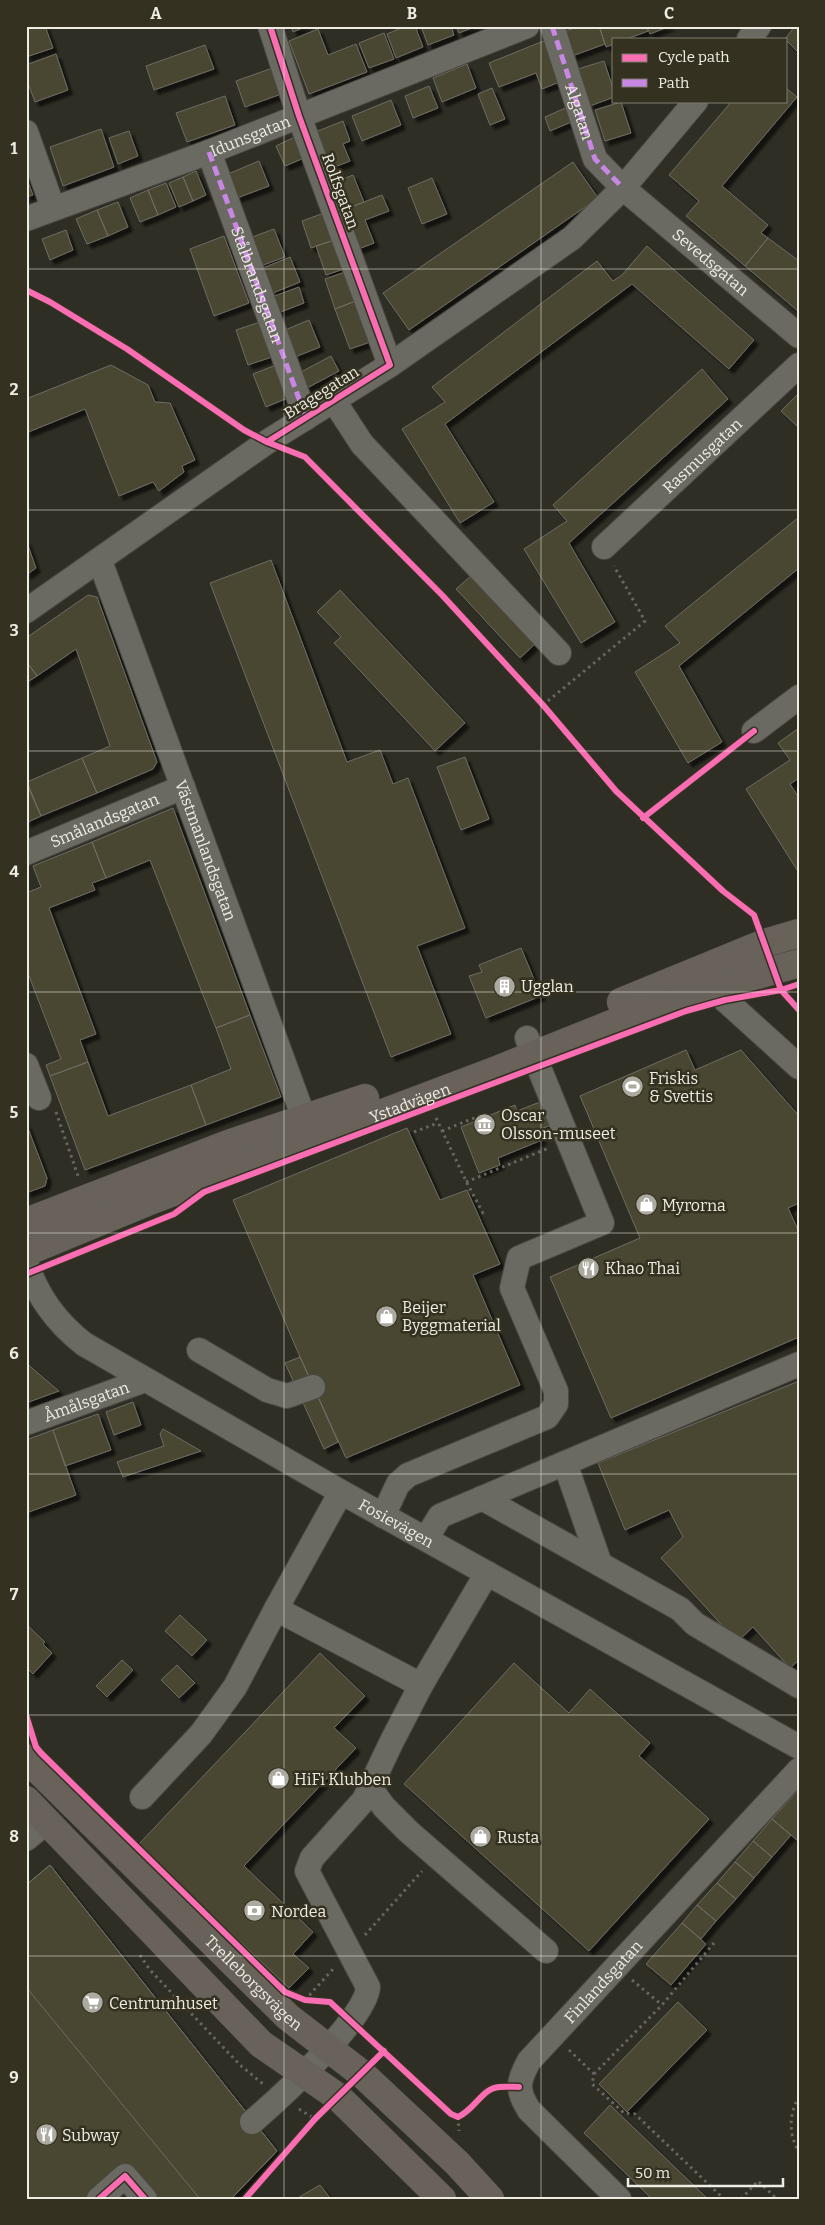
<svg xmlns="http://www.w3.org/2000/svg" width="825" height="2225" font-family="Bitter,serif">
<defs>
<filter id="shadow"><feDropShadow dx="4.5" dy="4.5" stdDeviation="1" flood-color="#0009"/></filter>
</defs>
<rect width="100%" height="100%" fill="#2f2e25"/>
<path fill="#494631" stroke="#6e6c64" filter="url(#shadow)" d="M26,26H45L53,48L26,57Z
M291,26H307L293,32Z
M406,26H415L423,47L396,58L387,34Z
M421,26H451L454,35L428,45Z
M456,26H477L459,33Z
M580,26H599L605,44L572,56L563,32Z
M599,26H646L648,31L627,39H614V44L606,47Z
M647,26H670L650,34Z
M795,26H799V53L785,39Z
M318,29L328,55L356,44L367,72L309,94L289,41Z
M384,33L394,59L369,68L359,43Z
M546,40L562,81L542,89L536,73L499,87L489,63Z
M205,45L214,69L154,90L146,66Z
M56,54L68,90L35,102L26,78V65Z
M604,61L614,91V97L590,106L578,69Z
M467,64L476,88L442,102L433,78Z
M278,66L287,92L245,107L236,81Z
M429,86L438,108L413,118L405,96Z
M492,88L505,119L490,125L478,94Z
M786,88L797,97L722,186L768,225L761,233L768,238L745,266L686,216L699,201L669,175L732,101H786Z
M225,96L235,125L187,142L176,113Z
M391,100L401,125L362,141L352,116Z
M621,102L631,133L605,141L595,110Z
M570,106L576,120L550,131L545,117Z
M343,121L350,141L343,144L350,161L327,170L313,133Z
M101,129L114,167L63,186L50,147Z
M129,131L138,156L118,164L109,138Z
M295,137L304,158L285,166L276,146Z
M259,161L269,186L237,198L228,174Z
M573,162L598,198L409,330L383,293Z
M196,171L206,195L193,201L183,177Z
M353,175L364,202L341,211L331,184Z
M26,177L33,195L26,197Z
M183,177L193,201L179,207L169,183Z
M432,178L447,214L422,224L408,188Z
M166,183L176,207L158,215L148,190Z
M148,190L158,215L140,222L130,198Z
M382,195L389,211L365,220L374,243L356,250L341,211Z
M118,202L128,227L108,236L97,210Z
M97,210L108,236L87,244L76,219Z
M324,213L334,240L311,248L302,221Z
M274,229L285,257L258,267L247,239Z
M66,230L73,250L50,260L42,239Z
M224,236L249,303L214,316L190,249Z
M768,238L799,261V312L745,266Z
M334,240L344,269L326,275L316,246Z
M647,246L754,340L729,369L632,284L445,424L494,502L460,523L402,429L445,402L432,387L597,261L613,281L622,275Z
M290,257L300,282L273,293L263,268Z
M348,271L358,300L335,309L325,279Z
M299,287L304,303L278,313L272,297Z
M358,300L373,341L350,349L335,309Z
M309,320L320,347L295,357L285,330Z
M263,321L275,356L248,365L236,330Z
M331,356L339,371L307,388L299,373Z
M111,365L148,385L155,402L170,403L195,460L182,466L184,472L159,491L153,482L119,496L85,409L26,433V399Z
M276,365L290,397L266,407L253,374Z
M702,369L728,399L569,543L615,622L581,643L524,549L567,521L553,505Z
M799,393V428L781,411Z
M799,517V568L679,666L722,742L688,763L635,672L680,643L665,626Z
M26,540L36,568L26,575Z
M271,560L347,762L380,750L393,784L408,778L465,928L417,946L451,1034L391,1057L210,583Z
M471,576L535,644L520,658L456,589Z
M340,590L465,723L435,751L334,643L341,637L317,612Z
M88,595L97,597L157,762L153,769L97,793L82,758L110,746L76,649L37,676L26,661V638Z
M26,661L37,676L26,683Z
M799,728V778L790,784L799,798V873L746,789L790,760L778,743Z
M465,757L489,819L461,830L437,767Z
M82,758L97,793L41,816L27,782Z
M26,782L41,816L26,823Z
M173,808L250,1015L216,1028L150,860L106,878L92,842Z
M92,842L106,878L92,883L95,890L49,908L96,1034L80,1040L88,1062L50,1076L46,1065L61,1059L26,968V893L41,887L33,866Z
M521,948L541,996L486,1018L469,976L482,972L479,965Z
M250,1015L281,1097L206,1125L191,1085L231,1069L216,1028Z
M686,1050L695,1070L741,1050L799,1116V1203L788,1208L799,1232V1337L611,1418L550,1277L640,1238L580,1096Z
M88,1062L108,1116L191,1085L206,1125L85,1170L50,1076Z
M540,1102L549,1126L538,1130L542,1140L498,1158L500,1165L479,1173L461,1127L515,1105L517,1111Z
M26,1123L47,1178L45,1186L26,1193Z
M407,1128L440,1200L467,1190L500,1264L473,1275L520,1385L346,1458L300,1357L233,1200Z
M300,1357L338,1442L324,1449L285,1363Z
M26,1363L59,1391L26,1403Z
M799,1381V1660L790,1668L753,1627L737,1642L661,1558L683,1537L669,1510L625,1530L598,1463Z
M133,1402L141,1425L114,1435L106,1412Z
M98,1414L111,1450L65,1466L53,1430Z
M163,1429L201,1451L123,1477L117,1462L164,1446L160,1434Z
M53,1430L76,1495L26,1513V1440Z
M180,1615L207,1640L192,1656L165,1631Z
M26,1624L45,1642L43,1644L52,1653L33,1674L26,1667Z
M320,1653L365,1696L334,1728L356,1748L244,1866L313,1932L293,1954L309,1968L289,1988L138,1845Z
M122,1660L133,1670L107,1697L96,1686Z
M514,1663L569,1713L590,1689L650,1743L639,1756L709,1819L589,1951L404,1784Z
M177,1665L195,1683L179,1698L161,1680Z
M799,1789V1840L798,1841L772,1819Z
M772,1819L791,1835L772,1857L753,1841Z
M753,1841L772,1857L754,1878L735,1862Z
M735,1862L754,1878L736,1899L717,1883Z
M50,1865L277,2151L231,2199H145L125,2176L99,2199H26V1885Z
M50,1865L277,2151L231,2199H200L26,1987V1885Z
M717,1883L736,1899L716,1921L697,1905Z
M697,1905L716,1921L701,1939L682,1923Z
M682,1923L706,1944L671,1985L646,1964Z
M678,2002L707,2030L627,2112L599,2084Z
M610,2105L708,2199H652L584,2133Z
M320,2185L331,2199H296Z"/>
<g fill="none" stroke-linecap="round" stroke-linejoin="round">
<defs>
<g id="minor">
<path d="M270,26L299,116L390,365"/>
<path id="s1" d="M552,26L595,159L623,188L799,336"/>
<path d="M749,39L759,26"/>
<path d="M26,132L53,208"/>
<path id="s2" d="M209,152L306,418"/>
<path id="s3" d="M26,219L209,152L527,26"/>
<path d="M334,401L362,444L559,653"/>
<path id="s4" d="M604,547L799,365"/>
<path id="s5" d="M100,561L311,1137"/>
<path d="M26,611L267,442L390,365L572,238L623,188L696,101"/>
<path d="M754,731L799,697"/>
<path id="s6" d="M26,853L183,787"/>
<path d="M718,987L725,1000L799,1067"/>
<path d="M26,1065L39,1098"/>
<path id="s7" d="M26,1263C38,1297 56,1322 84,1344L341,1492L799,1747"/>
<path d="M199,1350L267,1390L287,1396L313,1387"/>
<path id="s8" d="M26,1423L145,1380"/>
<path d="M565,1463L600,1564"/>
<path d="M341,1492L276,1609L421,1685"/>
<path d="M482,1498L680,1609L695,1624L799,1686"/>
<path d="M383,1516L398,1484L408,1475L547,1417L556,1404V1391L512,1288L519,1258L602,1223L527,1038"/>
<path d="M426,1539L440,1516L799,1364"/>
<path d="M371,1789L384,1807L409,1832L546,1951"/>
<path d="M142,1797L201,1734L235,1687L276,1609"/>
<path d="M26,1839L48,1821"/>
<path d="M252,2122C279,2099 366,2019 368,1987L307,1871L312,1858L364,1800L391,1743L421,1685L487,1573"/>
<path d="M99,2199L125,2176L145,2199"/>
<path id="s9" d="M619,2199L529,2110C516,2090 518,2081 529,2061L799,1770"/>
</g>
<g id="major">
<path d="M621,1002L765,943L799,933"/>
<path d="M26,1222L228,1144L365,1098"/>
<path id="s10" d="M26,1252L147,1202L494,1071L634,1015L747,978L799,963"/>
<path id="s11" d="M26,1758L288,2017L362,2074L457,2163L490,2199"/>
<path d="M26,1800L261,2044L338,2097L442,2199"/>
</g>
</defs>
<use href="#minor" stroke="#4a4941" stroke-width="26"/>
<use href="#major" stroke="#4a4941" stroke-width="29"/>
<path stroke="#686660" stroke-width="3" stroke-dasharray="2.5 4" stroke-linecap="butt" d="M543,705L645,621L614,566
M56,1112L78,1176
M436,1118L468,1185L483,1213L487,1212
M442,1131L484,1114
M414,1132L438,1123
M466,1182L549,1148
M365,1935L422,1871
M140,1955L150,1970L240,2065L263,2084
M632,1980L662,2005
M305,2000L333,1969
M569,2050L594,2074L592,2084L624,2113L635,2114L724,2199
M594,2074L662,2005L714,1943
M799,2096C789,2115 788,2133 799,2152
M299,2109L315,2119
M458,2117L459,2131
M741,2199L758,2181L777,2199"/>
<use href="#minor" stroke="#6a6962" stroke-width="24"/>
<use href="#major" stroke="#68625b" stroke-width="28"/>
<g stroke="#c787e3" stroke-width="5" stroke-dasharray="10 5" stroke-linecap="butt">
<path id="s12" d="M552,26L595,159L623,188"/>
<path d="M209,152L306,418"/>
</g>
<defs>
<path id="cycleway" d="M26,290L50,302L127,349L244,430L267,442L305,457L442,595L543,705L616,791L723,891L754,915L781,990L799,1010
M267,442L390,365L299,116L270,26
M643,818L754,731
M26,1274L174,1214L204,1192L686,1011L725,1000L781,990L799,984
M26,1715L36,1747L41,1753L285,1992L305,2000L330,2002L451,2114L458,2117C471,2111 477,2099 488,2091C496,2085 509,2087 519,2087
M99,2199L125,2176L145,2199
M245,2199L315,2119L384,2051"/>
</defs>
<use href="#cycleway" stroke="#343120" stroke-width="9"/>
<use href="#cycleway" stroke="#f96db3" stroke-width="6"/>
</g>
<path fill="none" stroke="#efede3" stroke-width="1" stroke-opacity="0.55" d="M284,26V2199M541,26V2199M26,269H799M26,510H799M26,751H799M26,992H799M26,1233H799M26,1474H799M26,1715H799M26,1956H799"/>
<defs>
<symbol id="building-disc" viewBox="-11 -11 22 22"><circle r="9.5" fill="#acaaa0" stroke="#343120"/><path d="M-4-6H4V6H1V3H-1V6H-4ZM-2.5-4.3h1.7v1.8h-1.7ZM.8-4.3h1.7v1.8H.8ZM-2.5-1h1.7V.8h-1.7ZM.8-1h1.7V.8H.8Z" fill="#fff"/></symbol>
<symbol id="stadium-disc" viewBox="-11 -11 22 22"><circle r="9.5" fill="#acaaa0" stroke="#343120"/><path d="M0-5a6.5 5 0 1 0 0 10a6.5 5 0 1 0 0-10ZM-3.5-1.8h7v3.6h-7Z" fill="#fff"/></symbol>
<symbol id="museum-disc" viewBox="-11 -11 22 22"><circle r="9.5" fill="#acaaa0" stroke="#343120"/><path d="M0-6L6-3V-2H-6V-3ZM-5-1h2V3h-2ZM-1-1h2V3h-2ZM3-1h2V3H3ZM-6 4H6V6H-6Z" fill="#fff"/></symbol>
<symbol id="shop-disc" viewBox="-11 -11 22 22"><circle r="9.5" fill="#acaaa0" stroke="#343120"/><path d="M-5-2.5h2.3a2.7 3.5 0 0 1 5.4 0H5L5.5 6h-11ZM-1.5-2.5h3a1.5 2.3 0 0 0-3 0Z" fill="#fff"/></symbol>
<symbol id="restaurant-disc" viewBox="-11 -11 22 22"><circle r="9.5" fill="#acaaa0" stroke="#343120"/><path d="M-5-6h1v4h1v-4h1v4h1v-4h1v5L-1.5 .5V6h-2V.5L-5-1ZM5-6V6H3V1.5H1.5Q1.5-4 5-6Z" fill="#fff"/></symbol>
<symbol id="bank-disc" viewBox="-11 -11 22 22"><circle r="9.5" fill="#acaaa0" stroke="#343120"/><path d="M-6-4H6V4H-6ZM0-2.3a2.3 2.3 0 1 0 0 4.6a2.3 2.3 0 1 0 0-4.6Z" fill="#fff"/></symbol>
<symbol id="supermarket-disc" viewBox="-11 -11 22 22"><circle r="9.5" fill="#acaaa0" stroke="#343120"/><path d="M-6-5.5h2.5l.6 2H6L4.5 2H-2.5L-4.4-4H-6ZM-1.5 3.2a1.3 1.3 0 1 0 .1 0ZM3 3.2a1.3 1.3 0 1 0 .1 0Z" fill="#fff"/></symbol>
</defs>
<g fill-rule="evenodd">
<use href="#building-disc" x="492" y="974" width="25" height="25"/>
<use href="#stadium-disc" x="620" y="1074" width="25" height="25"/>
<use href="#museum-disc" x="472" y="1112" width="25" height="25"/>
<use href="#shop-disc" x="634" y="1192" width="25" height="25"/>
<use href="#restaurant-disc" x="576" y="1256" width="25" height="25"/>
<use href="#shop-disc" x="374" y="1304" width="25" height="25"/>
<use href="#shop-disc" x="266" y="1766" width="25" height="25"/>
<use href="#shop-disc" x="468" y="1824" width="25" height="25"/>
<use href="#bank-disc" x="242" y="1898" width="25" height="25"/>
<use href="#supermarket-disc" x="80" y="1990" width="25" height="25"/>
<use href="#restaurant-disc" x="34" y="2122" width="25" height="25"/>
</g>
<g text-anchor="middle" stroke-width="5" stroke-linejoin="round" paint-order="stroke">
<g font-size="16" fill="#efede3" stroke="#343120">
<text dy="6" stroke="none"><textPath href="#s12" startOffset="90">Algatan</textPath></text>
<text dy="6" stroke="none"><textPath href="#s3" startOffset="239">Idunsgatan</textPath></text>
<text transform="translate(341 191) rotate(70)" y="6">Rolfsgatan</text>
<text dy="6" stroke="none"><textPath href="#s1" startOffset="295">Sevedsgatan</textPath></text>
<text dy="6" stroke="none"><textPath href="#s2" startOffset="141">Stålbrandsgatan</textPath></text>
<text transform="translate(321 392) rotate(-32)" y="6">Bragegatan</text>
<text dy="6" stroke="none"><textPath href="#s4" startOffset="134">Rasmusgatan</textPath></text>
<text dy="6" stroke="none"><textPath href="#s6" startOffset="85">Smålandsgatan</textPath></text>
<text dy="6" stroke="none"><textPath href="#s5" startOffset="308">Västmanlandsgatan</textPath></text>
<text dy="6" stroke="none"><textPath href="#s10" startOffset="412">Ystadvägen</textPath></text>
<text dy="6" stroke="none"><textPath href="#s8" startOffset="64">Åmålsgatan</textPath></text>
<text dy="6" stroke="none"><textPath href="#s7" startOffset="461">Fosievägen</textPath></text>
<text dy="6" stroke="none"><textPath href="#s11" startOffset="320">Trelleborgsvägen</textPath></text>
<text dy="6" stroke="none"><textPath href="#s9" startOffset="288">Finlandsgatan</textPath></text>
</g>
<g font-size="16" fill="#efede3" stroke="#343120" text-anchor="start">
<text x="521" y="992">Ugglan</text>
<text x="649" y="1084">Friskis<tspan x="649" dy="18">&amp; Svettis</tspan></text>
<text x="501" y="1121">Oscar<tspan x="501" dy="18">Olsson-museet</tspan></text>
<text x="662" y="1211">Myrorna</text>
<text x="605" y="1274">Khao Thai</text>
<text x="402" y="1313">Beijer<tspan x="402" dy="18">Byggmaterial</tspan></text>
<text x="294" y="1785">HiFi Klubben</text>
<text x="497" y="1843">Rusta</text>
<text x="271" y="1917">Nordea</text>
<text x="109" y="2009">Centrumhuset</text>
<text x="62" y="2141">Subway</text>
</g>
</g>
<rect width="825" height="2225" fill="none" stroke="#343120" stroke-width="55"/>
<rect x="612" y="38" width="175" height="65" fill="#343120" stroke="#7f7c6e"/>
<rect x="622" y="54" width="25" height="8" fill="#f96db3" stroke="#7f7c6e"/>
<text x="658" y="62" font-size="15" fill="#efede3">Cycle path</text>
<rect x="622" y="79" width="25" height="8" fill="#c787e3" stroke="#7f7c6e"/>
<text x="658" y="88" font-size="15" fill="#efede3">Path</text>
<path d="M628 2178v8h155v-8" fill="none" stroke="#efede3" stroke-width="2.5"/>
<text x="635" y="2178" font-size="15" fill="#efede3" stroke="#343120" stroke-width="4" paint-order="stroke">50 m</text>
<rect x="28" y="28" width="770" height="2170" fill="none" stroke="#efede3" stroke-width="2"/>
<g font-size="16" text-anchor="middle" font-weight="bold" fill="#efede3">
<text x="156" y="19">A</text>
<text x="412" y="19">B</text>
<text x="669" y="19">C</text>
<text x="14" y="154">1</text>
<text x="14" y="395">2</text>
<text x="14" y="636">3</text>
<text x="14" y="877">4</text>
<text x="14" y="1118">5</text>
<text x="14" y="1359">6</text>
<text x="14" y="1600">7</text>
<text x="14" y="1842">8</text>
<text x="14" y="2083">9</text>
</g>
</svg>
